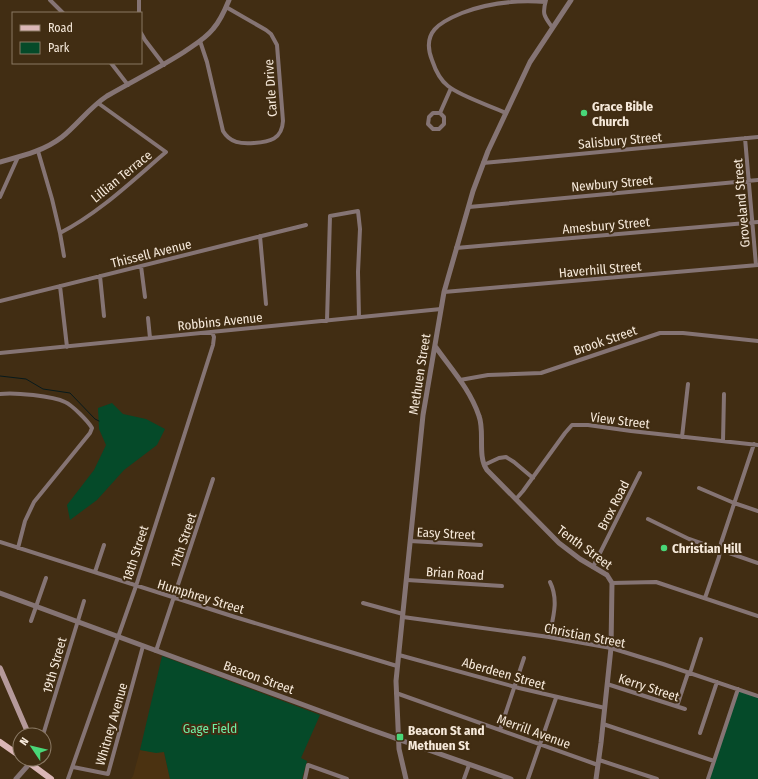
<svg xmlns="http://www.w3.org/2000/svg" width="758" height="779" font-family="'Fira Sans Condensed',sans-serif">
<rect width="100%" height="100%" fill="#412d13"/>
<path fill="#4b3211" d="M140,750L154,752H164L170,779H131L133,776Z"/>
<path fill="#054a29" d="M112,403L123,414L146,419L165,429L157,445L124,470L97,500L70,520L67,505L94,470L106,445L99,429L98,408Z
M162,656L320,715L301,758L307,761L302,779H170L164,752L156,753L140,750Z
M738,689L758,696V779H708Z"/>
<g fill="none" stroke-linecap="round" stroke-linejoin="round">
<path stroke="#081a1c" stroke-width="1" d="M0,376L26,379L43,389L70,393L95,419L99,421"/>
<path stroke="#857474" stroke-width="4" d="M50,0L63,13
M546,0C542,14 544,16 552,27
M139,13V0
M141,33L145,40L164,65
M200,41L207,62L223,131C230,143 241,144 254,143C270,142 282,139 283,121L277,45L271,34L266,30L226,7
M111,63L128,85
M440,113L444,117V124L439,129H433L428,124L429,117L433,113H440L451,88
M506,113C491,106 460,96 448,86C440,80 435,69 432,60C421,32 440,22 462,13C488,3 518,0 545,2
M745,138L756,265
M38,151L52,199L60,233C99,213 132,181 166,152L98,103
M483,163L758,137
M0,197L18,157
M469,207L758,180
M60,233L64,256
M260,236L266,304
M456,248L758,222
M141,266L145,297
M100,276L104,316
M60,286L67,347
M444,292L758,265
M0,301L306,225
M148,318L150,338
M327,321L330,216L358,211L360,229L358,272L359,317
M0,353L441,309
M460,380L488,375L541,373L660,333H683L758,341
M0,394C14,392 53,396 65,402C72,405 88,421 92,428L90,433L34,502L25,521L18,548
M682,437L688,384
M723,441L724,394
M484,465L499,458L506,457L514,462L533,478
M699,488L734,503L758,511
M516,499L523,491L565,433L572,425H588L631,431L758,445
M648,519L689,539L758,563
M410,541L481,545
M0,542L235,617L397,666
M593,567L640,473
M95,572L104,545
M407,580L502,586
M612,583L656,582L758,616
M705,598L719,557L721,543L754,444
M363,603L403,614
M403,617L549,637L611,648L663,664L758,696
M31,621L46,578
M549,637C553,618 559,600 550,582
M156,651L213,479
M399,655L519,688L605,708
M690,673L701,639
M607,684L685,709
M396,693L598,765
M677,706L688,673
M603,724L714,761
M500,730L524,658
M700,733L717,682
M43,735L84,601
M599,760L657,779
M73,767L108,774L143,646
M68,779L136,586L213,345L214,337L212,332
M305,779L308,765L347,779
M464,779L469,765
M528,779L556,698
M708,779L738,689"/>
<path stroke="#857474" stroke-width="5" d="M0,162C22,156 44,151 62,137C78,124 90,107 107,96C133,81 159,68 184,52C194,45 205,39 213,29C220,21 225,10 229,0
M435,346C451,369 470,389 479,416C485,432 477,456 487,470L559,543L580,559L607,575L612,583L611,648L601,743L596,779
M0,593L369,729L511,779
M16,779L30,763
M406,779L399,749L396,681L423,415L444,292L473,191L488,151L530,62L571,0"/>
<path stroke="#b5999a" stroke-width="5.5" d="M0,668L29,735"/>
<path stroke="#dab6b6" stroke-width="6" d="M0,742L20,756
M24,759L51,779"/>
</g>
<g fill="#49d778" stroke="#412d13" stroke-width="1.5">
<circle cx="584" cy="113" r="4"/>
<circle cx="664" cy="548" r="4"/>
<rect x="396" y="733" width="8" height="8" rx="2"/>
</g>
<g text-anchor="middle" stroke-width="4" stroke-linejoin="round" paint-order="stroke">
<g font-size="13" fill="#f6e9da" stroke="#412d13">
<text transform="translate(270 88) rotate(-94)" y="5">Carle Drive</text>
<text transform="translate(620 140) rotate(-5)" y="5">Salisbury Street</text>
<text transform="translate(121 176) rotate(-39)" y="5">Lillian Terrace</text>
<text transform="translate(612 183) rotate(-5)" y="5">Newbury Street</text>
<text transform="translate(741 203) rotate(-95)" y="5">Groveland Street</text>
<text transform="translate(606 225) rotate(-5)" y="5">Amesbury Street</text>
<text transform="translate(151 253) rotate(-14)" y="5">Thissell Avenue</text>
<text transform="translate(600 269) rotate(-5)" y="5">Haverhill Street</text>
<text transform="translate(220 321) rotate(-6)" y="5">Robbins Avenue</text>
<text transform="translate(605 340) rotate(-19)" y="5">Brook Street</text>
<text transform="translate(419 374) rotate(-81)" y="5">Methuen Street</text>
<text transform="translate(620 420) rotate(7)" y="5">View Street</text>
<text transform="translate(613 505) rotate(-63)" y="5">Brox Road</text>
<text transform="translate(446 533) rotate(3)" y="5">Easy Street</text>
<text transform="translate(183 540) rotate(-72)" y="5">17th Street</text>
<text transform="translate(585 547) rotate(36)" y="5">Tenth Street</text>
<text transform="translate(135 553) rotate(-72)" y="5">18th Street</text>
<text transform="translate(455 573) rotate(4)" y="5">Brian Road</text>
<text transform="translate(201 596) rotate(17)" y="5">Humphrey Street</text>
<text transform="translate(585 635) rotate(11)" y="5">Christian Street</text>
<text transform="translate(54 665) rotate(-74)" y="5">19th Street</text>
<text transform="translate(504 673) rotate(16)" y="5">Aberdeen Street</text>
<text transform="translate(259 677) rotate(20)" y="5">Beacon Street</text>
<text transform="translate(649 687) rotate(18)" y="5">Kerry Street</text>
<text transform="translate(111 724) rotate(-74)" y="5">Whitney Avenue</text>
<text transform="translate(534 731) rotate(20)" y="5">Merrill Avenue</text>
</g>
<g font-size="13" font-weight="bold" fill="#f6e9da" stroke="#412d13" text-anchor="start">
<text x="592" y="111">Grace Bible<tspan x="592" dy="15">Church</tspan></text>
<text x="672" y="553">Christian Hill</text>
<text x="408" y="735">Beacon St and<tspan x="408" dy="15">Methuen St</tspan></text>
</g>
<g font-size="13" fill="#6eefa5" stroke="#412d13">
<text x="210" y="733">Gage Field</text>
</g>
</g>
<rect x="12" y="12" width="130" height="52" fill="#412d13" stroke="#897863"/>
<rect x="20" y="25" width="20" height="6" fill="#dab6b6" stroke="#897863"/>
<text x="48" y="32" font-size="12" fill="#f6e9da">Road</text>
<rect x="20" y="42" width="20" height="12" fill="#054a29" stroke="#897863"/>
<text x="48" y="52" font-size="12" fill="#f6e9da">Park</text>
<g transform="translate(32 747) rotate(305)"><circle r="19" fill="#412d13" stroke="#897863"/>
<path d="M0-3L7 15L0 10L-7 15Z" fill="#49d778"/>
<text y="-6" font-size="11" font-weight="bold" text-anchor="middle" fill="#f6e9da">N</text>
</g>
</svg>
